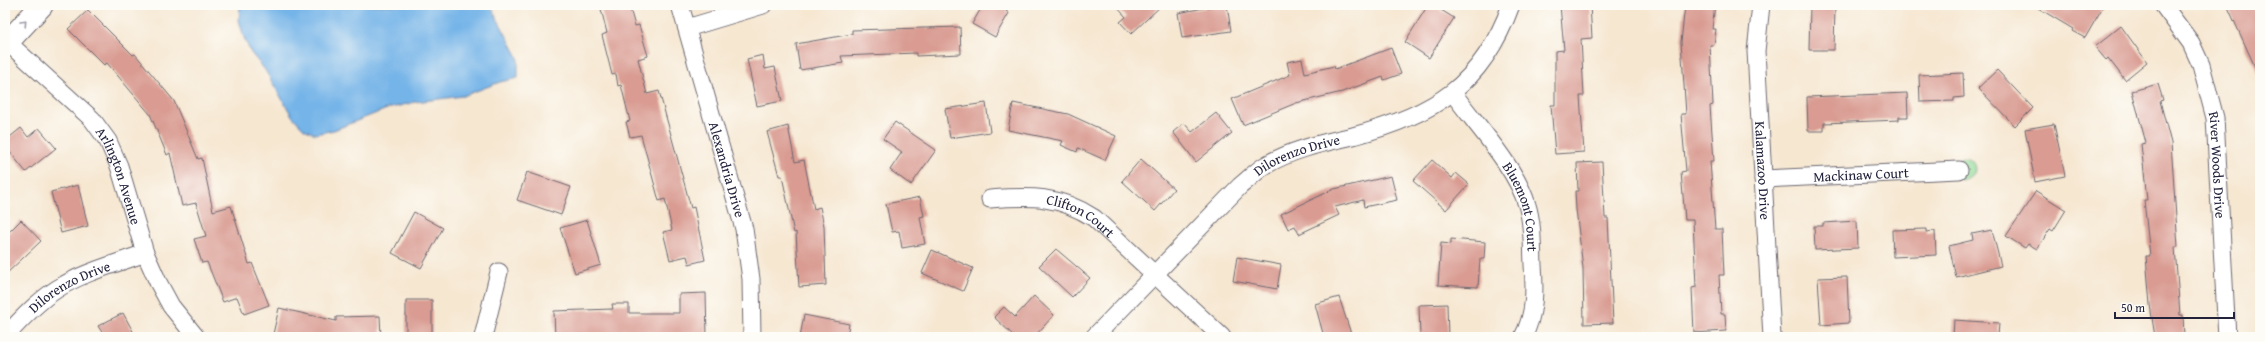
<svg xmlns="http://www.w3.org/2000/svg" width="2265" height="342" font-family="'Gentium Book Plus',serif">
<rect width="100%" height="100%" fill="#fdfcf7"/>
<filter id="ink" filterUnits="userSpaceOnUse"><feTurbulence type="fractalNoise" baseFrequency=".025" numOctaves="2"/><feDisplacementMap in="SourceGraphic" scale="8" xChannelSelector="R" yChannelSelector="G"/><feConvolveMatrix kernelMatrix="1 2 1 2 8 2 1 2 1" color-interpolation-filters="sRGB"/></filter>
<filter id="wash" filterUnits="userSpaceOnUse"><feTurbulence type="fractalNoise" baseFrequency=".012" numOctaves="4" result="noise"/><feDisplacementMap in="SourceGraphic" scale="16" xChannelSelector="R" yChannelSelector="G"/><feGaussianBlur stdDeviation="0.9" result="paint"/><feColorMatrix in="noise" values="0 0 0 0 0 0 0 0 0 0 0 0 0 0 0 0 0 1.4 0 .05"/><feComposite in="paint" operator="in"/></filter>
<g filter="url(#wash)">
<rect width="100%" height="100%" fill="#f6e7d1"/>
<path fill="#8ed995" stroke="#587e68" d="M1953 169a11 11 0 1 1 22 0a11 11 0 1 1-22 0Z"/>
<path fill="#75b4e8" stroke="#4c6b92" d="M240,5H490L518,57V78L500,82L463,96L415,102L387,109L334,130L315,134L304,129L292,116L265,70L251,53L244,38L239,20Z"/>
<g id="blocks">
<path fill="#d99b92" d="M600,5H629L635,26L639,25L648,56L638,59L647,94L659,91L691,208L694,207L705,260L689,264L687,256L670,260L663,232L672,230L665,199L659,201L641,135L630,137L626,122L630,121L621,85L618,86L616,74L612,75L602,35L607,33Z
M983,5H1010L1006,11L1009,13L995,37L972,24Z
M1115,5H1162L1131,34L1120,22L1126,17Z
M1219,5H1227L1231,31L1182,38L1178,13Z
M1428,5H1433L1454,18L1429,58L1405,42Z
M1560,5H1590L1592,38L1581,39L1584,96H1580L1584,152L1555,154L1551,105H1555V51L1564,50Z
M1685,5H1715L1712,29H1716L1714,45H1710L1713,105L1710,106L1714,161H1710L1715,229H1722L1724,275H1719L1721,314H1725L1726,331L1694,333L1692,288L1696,287L1693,220H1685L1681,172L1686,171L1681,114H1686L1681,42Z
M1810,5L1835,6L1834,50H1809Z
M2033,5H2104L2085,38L2072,31L2073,29Z
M2227,5H2260V78L2241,36Z
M88,10L133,55L135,54L174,101L198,159L202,158L213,211L231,206L249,264L252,263L269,305L244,314L237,297L223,302L207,262L202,263L194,239L206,236L196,203L182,206L170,153L167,155L150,114L107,63L104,65L68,29Z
M2121,26L2147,62L2125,80L2108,58L2106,60L2095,47Z
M960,27L961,54L916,56V53L841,56L843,63L800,70L796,44L852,34V30Z
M1391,48L1401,74L1384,80L1383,77L1342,92L1296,103L1243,125L1232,99L1290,75L1287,62L1302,59L1305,73L1334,66L1335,69Z
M763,55L765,69L775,67L782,101L757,106L747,59Z
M1997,70L2033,108L2015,126L1978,88Z
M1963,73L1964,97L1954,98V101L1920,102L1919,75Z
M2158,84L2163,100L2160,101L2171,143L2178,247H2175L2180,315H2183L2184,337H2155L2150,305L2146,256H2150L2144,200H2147L2141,144L2146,143L2132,91Z
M1907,93L1908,117H1899V120L1824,123V131H1808L1807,97Z
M986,103L990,132L950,138L945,109Z
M1013,103L1068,114L1116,136L1105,160L1078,148L1077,152L1061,145L1063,141L1008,130Z
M1216,113L1232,133L1196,162L1173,132L1184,123L1192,132Z
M895,122L936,150L911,185L890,170L902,152L883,139Z
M2054,124L2065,176L2035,182L2025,129Z
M788,126L795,162L804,160L814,209L820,207L824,226L826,285L799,287L796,232L794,233L782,176H779L767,132Z
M21,128L28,137L39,128L56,148L26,172L5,146V141Z
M1141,159L1174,189L1155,211L1122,181Z
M1432,160L1452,178L1456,173L1469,184L1446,210L1413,181Z
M1602,162L1605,218H1608L1613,323L1584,324L1583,268L1576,209L1575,191H1578L1577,163Z
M527,172L571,187L561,215L517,200Z
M1391,176L1397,200L1364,207L1363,200L1335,207L1339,215L1299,234L1295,226L1288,229L1281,214L1334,189Z
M78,185L88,226L61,233L51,192Z
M2036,191L2066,210L2053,231L2050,229L2037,249L2028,244L2025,248L2006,236Z
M920,197L924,216L920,217L925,244L902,248L899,231L892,232L886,204Z
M414,212L443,228L421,268L392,253Z
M21,220L41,241L5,275V236Z
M587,220L601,265L575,273L560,228Z
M1857,221L1858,248L1815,250L1814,226H1823V223Z
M1926,229V232L1935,231L1936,255L1893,257L1892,230Z
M1992,230L2001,266L1956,277L1949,246L1973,240L1972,234Z
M1451,239L1485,242L1484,259H1480L1478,287L1438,285L1441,243L1451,244Z
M1056,249L1090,278L1072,297L1039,266Z
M932,250L973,268L963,291L922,273Z
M1237,257L1281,265L1277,289L1233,281Z
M1847,277L1849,323L1821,325L1818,278Z
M706,293L707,337H555L554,311L613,309L612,304H629V313H679V294Z
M1034,296L1054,315L1034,337H1015L994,317L1004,307L1015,317Z
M1339,297L1352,337H1324L1315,304Z
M406,300H432V337H406Z
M1447,304L1448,337H1420L1419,305Z
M279,308L336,321V317L380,316L381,337H287L273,334Z
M123,313L136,337H105L98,326Z
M804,315L849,324L847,337H800Z
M1954,320L1999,323L1998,337H1953Z"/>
</g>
</g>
<g filter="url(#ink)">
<use href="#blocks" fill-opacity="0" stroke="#6c6770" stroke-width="1"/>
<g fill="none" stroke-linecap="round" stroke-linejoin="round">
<defs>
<g id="minor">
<path id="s1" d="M680,5L744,229L751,279L752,337"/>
<path id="s2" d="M1761,5L1756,51L1772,337"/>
<path id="s3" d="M2163,5L2191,43L2201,65L2215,118L2227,337"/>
<path d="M687,28L763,5"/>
<path id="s4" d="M5,40L92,119L108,141L119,166L145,253L158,282L171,306L196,337"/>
<path id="s5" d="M1453,93C1476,125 1516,167 1527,205C1533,224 1532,245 1533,265C1535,291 1535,314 1523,337"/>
<path id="s6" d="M1763,179L1959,170"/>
<path id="s7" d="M990,199C1030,196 1059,195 1094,218L1222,337"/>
<path id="s8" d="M5,337C21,319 37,302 57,289C83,272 116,264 145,253"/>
<path d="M483,337L499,272"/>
<path id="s9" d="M1094,337L1240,186C1249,179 1257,170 1266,165C1293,149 1323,143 1353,136C1433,115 1482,86 1511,5"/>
</g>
<path id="secondary" d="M5,45L42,5"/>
</defs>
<use href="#minor" stroke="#6c6770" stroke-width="19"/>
<use href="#secondary" stroke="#6c6770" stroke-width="24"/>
<use href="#minor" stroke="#fff" stroke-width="17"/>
<use href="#secondary" stroke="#fff" stroke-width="22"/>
</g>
<defs><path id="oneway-chevron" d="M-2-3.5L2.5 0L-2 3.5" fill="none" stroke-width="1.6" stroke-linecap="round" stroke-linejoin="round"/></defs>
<use stroke="#9c9ca7" href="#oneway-chevron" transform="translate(24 23) rotate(-47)"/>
</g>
<g text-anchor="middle" stroke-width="3" stroke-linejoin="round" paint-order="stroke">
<g font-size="14" fill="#22223b" stroke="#fdfcf7">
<text dy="5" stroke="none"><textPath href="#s9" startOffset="276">Dilorenzo Drive</textPath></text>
<text dy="5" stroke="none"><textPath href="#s3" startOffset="173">River Woods Drive</textPath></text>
<text dy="5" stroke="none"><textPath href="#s1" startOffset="171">Alexandria Drive</textPath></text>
<text dy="5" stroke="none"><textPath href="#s2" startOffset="166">Kalamazoo Drive</textPath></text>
<text dy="5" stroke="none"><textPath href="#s6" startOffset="98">Mackinaw Court</textPath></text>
<text dy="5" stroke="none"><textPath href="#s4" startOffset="181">Arlington Avenue</textPath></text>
<text dy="5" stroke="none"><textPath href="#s5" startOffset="135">Bluemont Court</textPath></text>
<text dy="5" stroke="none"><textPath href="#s7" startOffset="95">Clifton Court</textPath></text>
<text dy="5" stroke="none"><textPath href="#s8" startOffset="83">Dilorenzo Drive</textPath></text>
</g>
</g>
<rect width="2265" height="342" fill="none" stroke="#fdfcf7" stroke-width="20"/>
<path d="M2115 312v6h119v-6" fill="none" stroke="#22223b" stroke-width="2"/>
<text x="2121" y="312" font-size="12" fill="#22223b" stroke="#fdfcf7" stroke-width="3" paint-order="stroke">50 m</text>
</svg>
